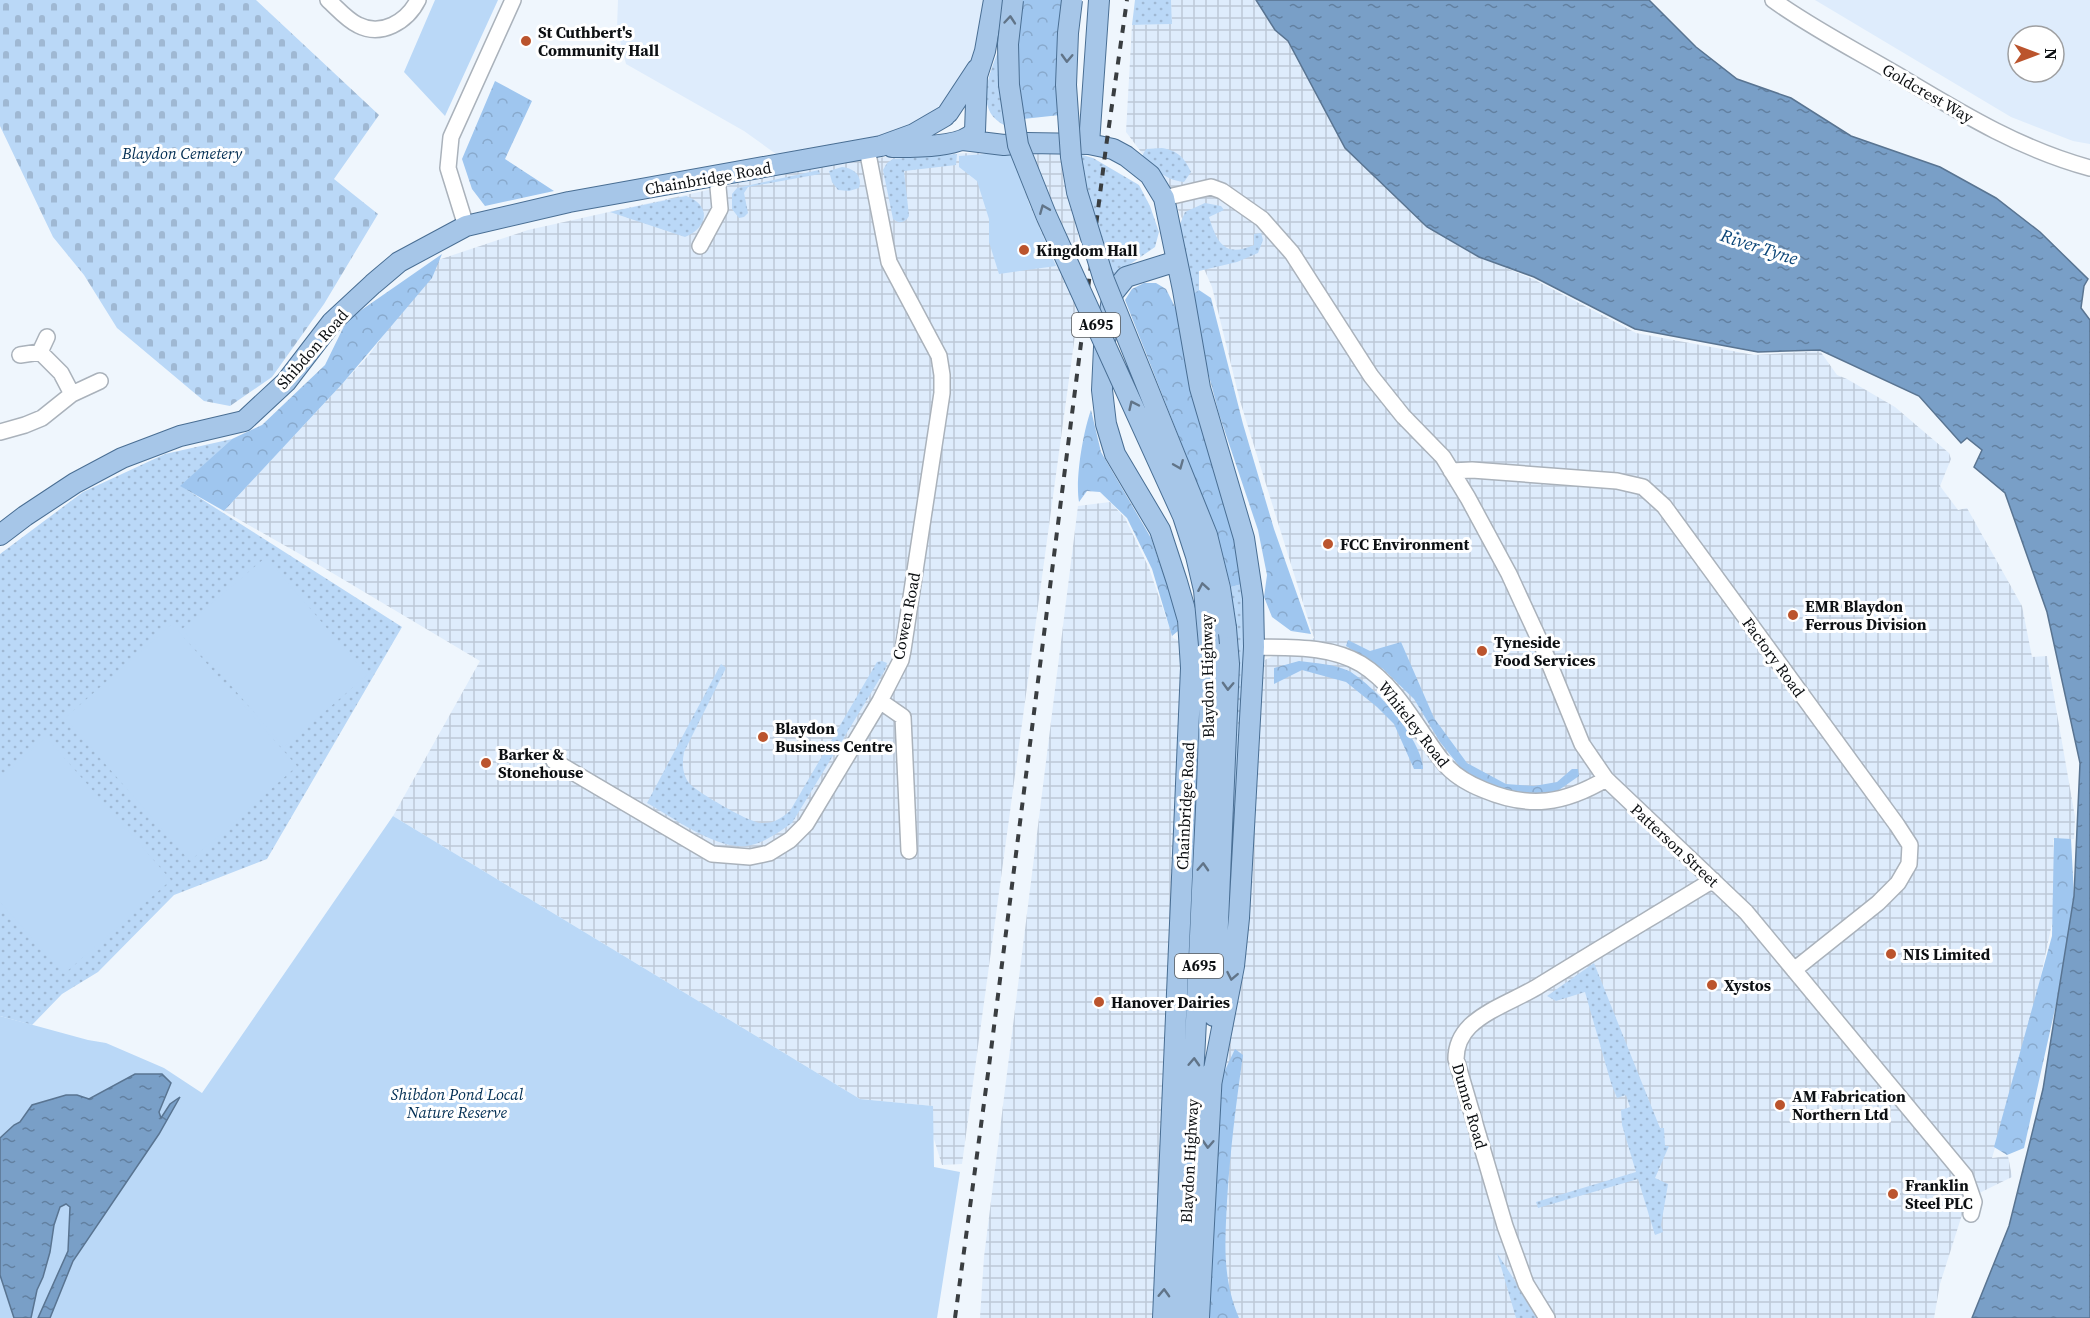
<svg xmlns="http://www.w3.org/2000/svg" width="2090" height="1318" font-family="'Source Serif 4',serif">
<defs>
<pattern id="industrial-grid" width="8" height="8" patternUnits="userSpaceOnUse" patternTransform="scale(1.5)"><rect width="8" height="8" fill="#deecfc"/><path d="M0 4h8M4 0v8" fill="none" stroke="#bdc9d7"/></pattern>
<pattern id="grass-dots" width="8" height="8" patternUnits="userSpaceOnUse" patternTransform="scale(1.5)"><rect width="8" height="8" fill="#bad8f7"/><path d="M2 2h.1M6 6h.1" fill="none" stroke="#9fb8d3" stroke-width="1.8" stroke-linecap="round"/></pattern>
<pattern id="forest-crowns" width="20" height="18" patternUnits="userSpaceOnUse" patternTransform="scale(1.5)"><rect width="20" height="18" fill="#9fc6ef"/><path d="M2 6a3 3 0 1 1 6 0M12 15a3 3 0 1 1 6 0" fill="none" stroke="#88a9cc"/></pattern>
<pattern id="cemetery-stones" width="16" height="16" patternUnits="userSpaceOnUse" patternTransform="scale(1.5)"><rect width="16" height="16" fill="#bad8f7"/><path d="M2 7V4a2 2 0 0 1 4 0v3zM10 15v-3a2 2 0 0 1 4 0v3z" fill="#9fb8d3"/></pattern>
<pattern id="water-ripples" width="26" height="14" patternUnits="userSpaceOnUse" patternTransform="scale(1.5)"><rect width="26" height="14" fill="#799fc7"/><path d="M2 4q2-2 4 0t4 0M15 11q2-2 4 0t4 0" fill="none" stroke="#6280a0"/></pattern>
</defs>
<rect width="100%" height="100%" fill="#eff6fd"/>
<path fill="#deecfc" fill-rule="evenodd" d="M618,0H994L985,51L942,119L790,164L744,131L626,64L617,28Z
M1815,0H2090V144L2073,141L2011,117ZM2018,36H2054V72H2018Z"/>
<path fill="url(#industrial-grid)" d="M1171,0H1256L1288,40L1345,148L1428,227L1479,257L1535,280L1636,333L1754,355L1820,351L1837,375L1847,379L1895,407L1949,453L1951,459L1940,486L1958,510L1967,508L2022,606L2032,657L2047,656L2075,817L2074,839L2053,840L2057,900L2029,1032L1992,1158L2008,1156L2012,1177L1967,1199L1940,1284L1934,1318H1211L1225,1056L1240,671L1314,638L1240,401L1212,287L1169,189L1126,132L1132,25L1172,24Z
M1011,151L1078,155V313L962,1164L942,1165L933,1136L932,1106L860,1099L393,816L480,661L319,565L224,511L369,355L438,260L528,230L847,159Z
M1110,502L1125,518L1149,568L1173,638L1201,651L1170,1318H980L984,1257L1078,506Z"/>
<path fill="url(#grass-dots)" d="M1135,0H1171L1172,24L1132,25Z
M1001,44L1006,126C971,110 991,70 1001,44Z
M1162,148C1178,151 1184,157 1191,172L1184,182C1165,180 1155,169 1142,156L1146,149Z
M957,154L956,165L904,171L909,216C905,223 899,224 893,219L883,170L887,163L893,159Z
M1079,154L1093,158L1139,185L1150,206L1159,232L1155,247L1113,276L1089,207Z
M842,167C854,168 863,176 859,188L849,191L838,190L832,182L829,171Z
M819,170L820,174L748,187L744,193L748,213L744,217L739,218L732,209V194L737,188Z
M686,196C712,205 708,228 685,237L610,212Z
M1205,203L1221,206L1224,210L1209,217C1217,243 1225,258 1254,245V234L1261,233L1263,240L1258,253L1237,262L1199,271V290L1191,295L1180,224L1185,212Z
M232,439L181,486L402,627L267,859L174,895L98,972L62,994L32,1025L0,1016V554L83,492L165,454Z
M1242,584L1246,614L1225,986L1236,656L1231,587Z
M882,661L887,663L885,670L792,823C779,832 763,844 746,846C715,849 674,818 647,803L721,664L726,668L684,752C682,763 682,773 689,783C695,791 750,823 761,823C774,824 781,818 790,811L877,662Z
M1594,963L1660,1128H1664L1665,1146H1669L1655,1178L1668,1184L1661,1225L1663,1232L1655,1235L1638,1179L1538,1208L1536,1202L1636,1172L1622,1125L1621,1110L1630,1107L1626,1095L1617,1098L1611,1083L1585,992L1556,1001L1547,996Z
M1497,1253L1539,1318H1516Z"/>
<path fill="url(#forest-crowns)" d="M1022,0H1065L1060,115L1023,119C1018,77 1017,42 1022,0Z
M495,81L532,101L505,159L554,191L485,206L472,189L462,159Z
M442,254L432,278L343,383L224,511L180,486L232,439L262,425L325,365L347,320Z
M1144,283H1156L1166,289L1177,311L1194,403L1235,537L1242,584L1231,587L1210,516L1125,300L1132,289Z
M1199,290L1211,298L1243,424L1274,529L1311,634L1291,631L1272,617L1264,597L1267,575L1258,530L1219,414L1199,338L1191,295Z
M1091,410L1101,452L1151,538L1176,611L1178,631L1172,636L1152,569L1127,518L1100,492L1087,491L1079,502C1075,480 1083,432 1091,410Z
M1348,640L1370,651L1401,642L1434,718L1467,763L1506,784L1534,786L1557,782L1572,769H1578L1579,776L1556,792L1528,796L1499,788L1464,772L1440,742L1414,699L1383,669L1346,646Z
M1299,661C1315,663 1334,664 1349,671C1374,685 1423,740 1423,769H1414L1394,724L1377,707L1346,682L1302,670L1274,684V668Z
M2054,838L2071,839L2074,896L2059,991L2024,1148L2007,1155L1994,1147L2052,936Z
M1235,1049L1243,1055C1236,1104 1230,1152 1227,1201C1225,1243 1222,1278 1239,1318H1209L1220,1081Z"/>
<path fill="url(#cemetery-stones)" d="M0,0H256L379,115L334,179L378,214L324,304L272,377L230,406L204,401L117,328L84,275L53,237L0,126Z"/>
<path fill="#bad8f7" d="M435,0H498L445,116L404,72Z
M1011,152L1030,206L1056,266L999,274L989,242V219L977,181L959,167V156Z
M266,557L367,675L284,747L182,629Z
M172,624L297,766L190,861L65,718Z
M46,737L171,880L64,974L0,902V778Z
M393,816L860,1099L933,1106L934,1167L960,1172L937,1318H0V1016L88,1040L106,1043L164,1068L202,1093Z"/>
<path fill="url(#water-ripples)" stroke="#597491" stroke-width="1.5" d="M1256,0H1649L1696,47L1737,79L1791,98L1851,136L1940,167L1996,198L2040,232L2088,279L2084,286L2081,308L2090,320V1318H1972L2009,1226L2043,1089L2074,896L2080,763L2047,612L2005,493L1974,467L1982,450L1967,438L1961,443L1919,396L1820,350L1758,352L1635,329L1534,277L1479,257L1427,227L1345,148L1288,41L1275,30Z
M135,1074H162L171,1083L159,1112L161,1118L170,1104L180,1097L159,1134L73,1261L50,1318H38L68,1251L70,1207L66,1204L60,1207L54,1225L50,1252L43,1277L37,1290L31,1318H14L0,1275V1138L14,1125L20,1122L32,1105L66,1095H77L89,1099Z"/>
<g fill="none" stroke-linecap="round" stroke-linejoin="round">
<defs>
<path id="minor" d="M328,0C337,8 347,20 358,25C381,37 407,22 418,0
M1773,0C1812,28 1855,50 1896,74C1958,111 2019,149 2090,168
M1164,198L1211,187L1222,191L1262,219L1292,253L1371,376L1403,416L1443,457L1468,498L1509,574L1543,648L1582,744L1606,779L1746,912L1965,1176L1974,1202L1971,1214
M466,226L448,168L451,137L513,0
M700,246L720,209L717,176
M20,355L40,352L47,337
M72,394L100,381
M0,432L25,425L42,418L72,394L61,373L40,352
M1451,471L1472,470L1617,481L1643,487L1664,506L1897,825L1910,845L1909,864L1898,883L1878,903L1794,970
M1254,647C1290,648 1329,645 1361,664C1398,687 1417,729 1443,762C1453,775 1469,784 1484,790C1529,809 1564,804 1606,779
M880,701L903,717L909,851
M554,761L712,854L750,857L769,853L790,840L806,824L880,701L901,660L903,650L942,393V375L939,356L889,262L867,149
M1547,1318L1526,1284L1505,1226L1456,1059C1456,1046 1460,1036 1470,1026C1488,1009 1515,1000 1537,987C1595,951 1654,916 1713,880"/>
<path id="major" d="M948,113L977,69
M963,140L1004,145L1027,143L1089,144L1113,149L1126,156L1150,175L1164,198L1183,290L1200,388L1244,538L1253,598L1254,647L1239,918L1234,966L1211,1085
M1089,144L1099,0
M892,147C912,147 963,148 975,131L977,76L985,51L994,0
M0,535L25,516L75,483L122,458L180,436L244,421L286,382L332,322L373,284L399,262L466,226L569,202L881,146L914,134L945,116
M1214,1016L1229,664L1226,628
M1163,1318L1191,668L1188,620L1177,582L1160,530L1115,454L1106,424L1102,390L1104,347L1113,293L1126,277L1177,261
M1179,1318C1188,1176 1196,1033 1202,891C1206,809 1211,727 1209,645
M1199,1318L1212,1072"/>
</defs>
<use href="#minor" stroke="#aab2bb" stroke-width="18"/>
<use href="#major" stroke="#496e93" stroke-width="22"/>
<use href="#minor" stroke="#fff" stroke-width="15"/>
<use href="#major" stroke="#a6c6e8" stroke-width="20"/>
<path stroke="#3a3e41" stroke-width="4" stroke-dasharray="8 8" stroke-linecap="butt" d="M955,1318L989,1066L1106,147L1127,0"/>
<defs>
<path id="major-bridge" d="M1013,0L1008,44L1009,85L1018,145L1046,215L1183,516L1196,556L1204,590L1209,645
M1072,0L1068,33L1066,85L1071,157L1077,192L1104,280L1207,535L1220,588L1226,628"/>
</defs>
<use href="#major-bridge" stroke="#496e93" stroke-width="22" stroke-linecap="butt"/>
<use href="#major-bridge" stroke="#a6c6e8" stroke-width="20"/>
</g>
<defs><path id="oneway-chevron" d="M-2-3.5L2.5 0L-2 3.5" fill="none" stroke-width="1.6" stroke-linecap="round" stroke-linejoin="round" transform="scale(1.5)"/></defs>
<g stroke="#617488">
<use href="#oneway-chevron" transform="translate(1010 20) rotate(-85)"/>
<use href="#oneway-chevron" transform="translate(1067 58) rotate(92)"/>
<use href="#oneway-chevron" transform="translate(1044 209) rotate(-112)"/>
<use href="#oneway-chevron" transform="translate(1133 405) rotate(-115)"/>
<use href="#oneway-chevron" transform="translate(1179 465) rotate(68)"/>
<use href="#oneway-chevron" transform="translate(1203 587) rotate(-100)"/>
<use href="#oneway-chevron" transform="translate(1228 686) rotate(92)"/>
<use href="#oneway-chevron" transform="translate(1203 867) rotate(-87)"/>
<use href="#oneway-chevron" transform="translate(1232 976) rotate(101)"/>
<use href="#oneway-chevron" transform="translate(1194 1062) rotate(-87)"/>
<use href="#oneway-chevron" transform="translate(1208 1144) rotate(93)"/>
<use href="#oneway-chevron" transform="translate(1164 1293) rotate(-88)"/>
</g>
<g fill="#bb542d" stroke="#fff" stroke-width="2">
<circle cx="526" cy="41" r="6"/>
<circle cx="1024" cy="250" r="6"/>
<circle cx="1328" cy="544" r="6"/>
<circle cx="1793" cy="615" r="6"/>
<circle cx="1482" cy="651" r="6"/>
<circle cx="763" cy="737" r="6"/>
<circle cx="486" cy="763" r="6"/>
<circle cx="1891" cy="954" r="6"/>
<circle cx="1712" cy="985" r="6"/>
<circle cx="1099" cy="1002" r="6"/>
<circle cx="1780" cy="1105" r="6"/>
<circle cx="1893" cy="1194" r="6"/>
</g>
<g text-anchor="middle" stroke-width="6" stroke-linejoin="round" paint-order="stroke">
<g fill="#fff" stroke="#56585a" stroke-width="1.5">
<rect x="1072" y="313" width="48" height="24" rx="4.5"/>
<rect x="1175" y="954" width="48" height="24" rx="4.5"/>
</g>
<g font-size="15" font-weight="bold" fill="#0d1013">
<text x="1096" y="330">A695</text>
<text x="1199" y="971">A695</text>
</g>
<g font-size="16" font-weight="bold" fill="#0d1013" stroke="#fff" text-anchor="start">
<text x="538" y="38">St Cuthbert's<tspan x="538" dy="18">Community Hall</tspan></text>
<text x="1036" y="256">Kingdom Hall</text>
<text x="1340" y="550">FCC Environment</text>
<text x="1805" y="612">EMR Blaydon<tspan x="1805" dy="18">Ferrous Division</tspan></text>
<text x="1494" y="648">Tyneside<tspan x="1494" dy="18">Food Services</tspan></text>
<text x="775" y="734">Blaydon<tspan x="775" dy="18">Business Centre</tspan></text>
<text x="498" y="760">Barker &amp;<tspan x="498" dy="18">Stonehouse</tspan></text>
<text x="1903" y="960">NIS Limited</text>
<text x="1724" y="991">Xystos</text>
<text x="1111" y="1008">Hanover Dairies</text>
<text x="1792" y="1102">AM Fabrication<tspan x="1792" dy="18">Northern Ltd</tspan></text>
<text x="1905" y="1191">Franklin<tspan x="1905" dy="18">Steel PLC</tspan></text>
</g>
<g font-size="16" fill="#0d1013" stroke="#fff">
<text transform="translate(1928 93) rotate(30)" y="6">Goldcrest Way</text>
<text transform="translate(708 178) rotate(-10)" y="6">Chainbridge Road</text>
<text transform="translate(312 349) rotate(-49)" y="6">Shibdon Road</text>
<text transform="translate(906 616) rotate(-79)" y="6">Cowen Road</text>
<text transform="translate(1774 657) rotate(54)" y="6">Factory Road</text>
<text transform="translate(1207 676) rotate(-91)" y="6">Blaydon Highway</text>
<text transform="translate(1414 724) rotate(52)" y="6">Whiteley Road</text>
<text transform="translate(1185 806) rotate(-87)" y="6">Chainbridge Road</text>
<text transform="translate(1675 845) rotate(43)" y="6">Patterson Street</text>
<text transform="translate(1470 1106) rotate(74)" y="6">Dunne Road</text>
<text transform="translate(1189 1161) rotate(-87)" y="6">Blaydon Highway</text>
</g>
<g font-size="16" font-style="italic" fill="#022e53" stroke="#fff">
<text x="182" y="159">Blaydon Cemetery</text>
<text x="457" y="1100">Shibdon Pond Local<tspan x="457" dy="18">Nature Reserve</tspan></text>
</g>
<g font-size="18" font-style="italic" fill="#0c4678" stroke="#fff">
<text transform="translate(1759 247) rotate(18)" y="6">River Tyne</text>
</g>
</g>
<g transform="translate(2036 54) rotate(90)"><circle r="28" fill="#ffffff" stroke="#9e9fa1" stroke-width="1.5"/>
<path d="M0-4.5L10 22L0 15L-10 22Z" fill="#bb542d"/>
<text y="-9" font-size="16" font-weight="bold" text-anchor="middle" fill="#0d1013">N</text>
</g>
</svg>
